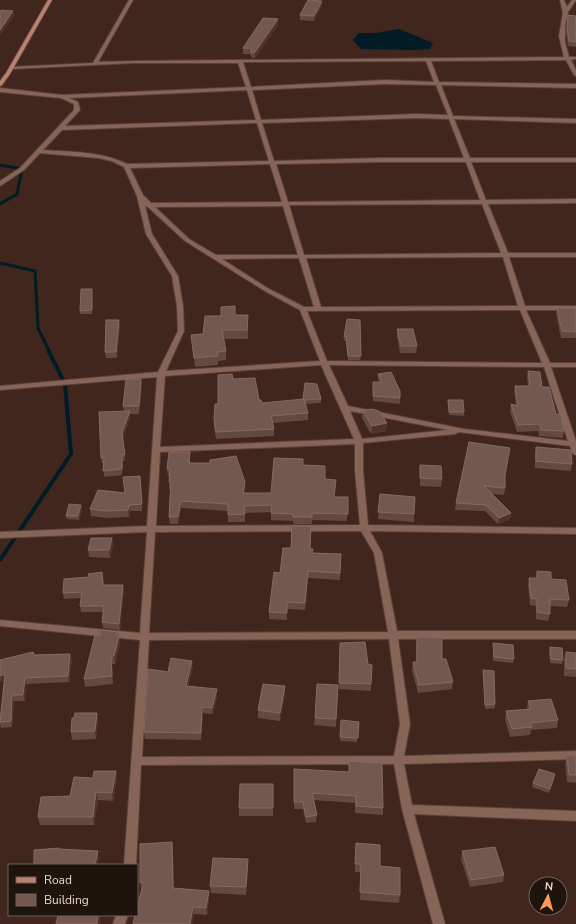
<svg xmlns="http://www.w3.org/2000/svg" width="576" height="924" font-family="'Nunito Sans',sans-serif">
<rect width="100%" height="100%" fill="#40261c"/>
<path fill="#011b27" d="M399,29L433,43L430,49L416,50L361,49L353,40L359,33H376Z"/>
<g fill="none" stroke-linecap="round" stroke-linejoin="round">
<path stroke="#011b27" stroke-width="3" d="M0,165L22,169L17,194L0,204
M0,263L35,271L38,328L50,353"/>
<path stroke="#011b27" stroke-width="4" d="M0,560L71,454L65,384L49,352"/>
<defs>
<path id="street" d="M129,0H133L98,62L134,61L564,57L559,36L563,13L560,0H564L567,7L572,0H576L568,12L565,25V42L569,57H576V59L571,60L576,70V76L574,75L566,60L431,61L439,82L576,84V88L441,85L453,116L576,119V123L454,119L470,158H576V162H471L486,200L576,199V203L488,204L508,253H576V257H509L525,306H576V310H526L550,363H576V367H551L576,441V455L573,454L570,446L459,432L455,434L363,443V471L368,525L576,528V534L370,531L382,553L397,631H576V639H398L410,724L404,756L576,751V759L404,764L412,805L576,811V821L414,814L445,924H433L402,809L394,764L141,765L136,865H124L140,640L0,626V620L140,633L147,532L0,538V532L147,526L157,377L0,390V386L158,372L178,331L177,306L172,276L146,234L137,196L124,167L112,161L98,158L40,153L24,170L0,186V181L20,168L74,110V104L61,98L0,92V88L62,95L246,87L238,63H134L11,69L9,68L11,67L93,63ZM426,61L434,82L385,80L251,87L243,62ZM385,84L436,85L448,115L416,114L261,120L252,90ZM247,90L256,120L65,126L80,110L78,102L69,98ZM416,118L449,119L464,158H381L274,161L262,123ZM257,123L269,161L127,164C101,151 71,152 43,150L62,130ZM381,162H466L480,200L288,202L276,164ZM270,164L282,202L151,203L143,195L130,168ZM482,204L501,253L304,255L289,205ZM145,206L148,207L185,241L265,291L300,310L320,361L166,371L184,331L183,306L178,276L152,234ZM283,206L298,255H216L189,239L155,207ZM503,257L518,306L321,307L306,258ZM299,258L314,307H304L269,289L222,259ZM520,310L542,363L327,361L307,311ZM321,365L354,439L160,447L165,376ZM329,365L544,367L568,441L464,429L348,406ZM350,411L448,430L362,439ZM355,444V471L360,525L156,526L160,452ZM361,531L374,553L388,632L149,633L155,532ZM389,639L400,724L394,756L142,757L149,640Z
M116,915H128L125,924H113Z"/>
<path id="secondary" d="M48,0H52L10,74L2,85L0,86V81L6,73Z"/>
</defs>
<use href="#street" stroke="#5b4239" stroke-width="2"/>
<use href="#secondary" stroke="#5b4239" stroke-width="2"/>
<use href="#street" fill="#876458" fill-rule="evenodd"/>
<use href="#secondary" fill="#ba816f" fill-rule="evenodd"/>
</g>
<path fill="#64493e" d="M322,1V6L314,21L300,20V15Z
M568,15L576,16V47L568,46L566,32Z
M278,19V25L255,58H252L250,54H243V48Z
M92,289V314H80V311Z
M557,308H576V338H561L556,314Z
M235,315L248,324V339H223L226,351V360L218,361V365L195,367L191,335L203,334L221,316Z
M347,319L361,356L360,360H348L346,341H344Z
M119,320L120,326L117,358H106L105,352Z
M397,329L417,346L416,353H400L397,337Z
M528,371L542,387L564,431L563,438L539,436L538,431L517,432L510,411L511,404L516,405L514,392L515,386H528L527,377Z
M378,374L400,391V404L373,401V382H379L378,379Z
M141,379L142,387L139,414H130V417L123,439L125,461H123L122,475L104,477V463H102L101,458L124,411L123,406Z
M233,379L262,403L321,399V403L305,404L308,413V420L273,423L274,429V436L216,439L214,426V419L218,404Z
M448,400L464,412V416L449,415Z
M363,411L387,423L386,431L371,434L362,418Z
M469,442L505,488L504,495L491,494L511,513L510,519L498,524L485,511L455,510L456,503Z
M536,447L572,464L571,471L535,468V455Z
M190,459V463L246,489L245,493H271L303,465L335,487L334,497H348L347,521L312,520V524H293V521L271,520V512L245,513V522H228V511L181,508L178,524H170L169,517L170,489H169V476H168L167,469Z
M420,465L442,479L441,487L420,486Z
M140,476L142,511H130L129,517L106,518L91,516L90,509L125,493Z
M380,494L414,514V522L378,519Z
M82,509L79,520L67,519L66,516Z
M311,533L310,549L313,553L341,554L340,580L308,578L305,610L287,609V620L269,619V612L280,573L291,548Z
M112,538L113,546L110,558L89,557L88,550Z
M537,571L551,579L569,600L567,607L550,606V614L548,621L536,619V606L530,605L528,585L529,578H536Z
M102,572L104,585L124,590L120,630L103,628L102,622L103,612H81L80,606L81,598L64,599L63,593L89,577Z
M118,632L120,644L115,664H112L113,684L85,687L84,679L100,635Z
M417,637L442,659L453,682L452,689L418,693L412,670L413,662H416V645Z
M340,643L371,684V691L339,689Z
M493,643L514,659L513,663L493,661Z
M550,647L563,660L562,664L550,663L549,651Z
M566,652L576,653V677L564,676V660Z
M70,654L72,660L69,682L26,684L25,701H14L12,727L1,728L0,724V718L4,681L1,682L0,680V660L34,655Z
M193,667L188,686L217,689V696L213,714L203,713L201,740L145,739L144,732L168,672Z
M483,670L495,704V708L485,709L483,674Z
M338,685L336,727L314,725L315,718Z
M285,694L280,721L258,718V710Z
M528,701L558,720L557,728L531,730L530,735L510,737L505,719L506,711L527,709Z
M97,713L98,720L96,739L72,740L71,732L74,718Z
M341,720L359,722L357,742L340,741Z
M567,755L576,756V783L567,782L565,763Z
M294,769L383,808V815L355,813V803L313,800L317,815L316,822L306,823L303,809H294Z
M555,774L549,793L532,787L533,783Z
M117,779L113,801L98,800L94,825H40L38,817L70,796Z
M273,784V816H239V808Z
M172,842L173,850L174,888L209,891V899L207,915L194,914L192,924H133L141,890L140,883Z
M355,851L380,866L400,895L399,903L360,900L361,872H355Z
M462,851L504,875L503,882L470,887L461,859Z
M248,859V866L246,895L211,893L210,886Z"/>
<path fill="#50342a" d="M322,1V6L314,21V16Z
M13,11L14,16L0,36V30Z
M278,19V25L255,58V52Z
M119,320L120,326L117,358L116,352Z
M141,379L142,387L139,414V406Z
M130,411V417L123,439L122,433Z
M387,423L386,431L371,434L372,426Z
M190,452V459L189,470V463Z
M122,455L123,461L122,475Z
M245,482L246,489L243,501V493Z
M181,501V508L178,524V517Z
M81,505L82,509L79,520L78,516Z
M129,505L130,511L129,517L128,510Z
M511,513L510,519L498,524L499,518Z
M112,538L113,546L110,558L109,550Z
M308,571V578L305,610V603Z
M123,585L124,590L120,630L119,624Z
M118,632L120,644L115,664L114,656Z
M70,654L72,660L69,682L68,676Z
M111,656L112,664L113,684L112,676Z
M192,661L193,667L186,692V686Z
M5,674L6,681L1,682L0,676Z
M25,678L26,684L25,701L23,695Z
M285,686V694L280,721V713Z
M217,689V696L213,714L212,708Z
M12,695L14,701L12,727L11,721Z
M202,707L203,713L201,740V733Z
M97,713L98,720L96,739L95,731Z
M116,771L117,779L113,801L112,793Z
M96,792L98,800L94,825L93,817Z
M172,842L173,850L174,896L173,888Z
M98,851L99,859L98,865H95Z
M248,859V866L246,895V887Z
M209,891V899L207,915L206,908Z
M193,907L194,914L192,924H190Z
M98,915H101L100,924H97Z"/>
<path fill="#72584e" stroke="#846b62" d="M308,0L322,1L314,16L300,15Z
M1,10L13,11L0,30V12Z
M568,15L576,16V42L569,41L567,27Z
M263,18L278,19L255,52L252,53L250,48H243Z
M81,289H92V310L80,311Z
M235,306V315H248L247,330H222L226,351L217,352L218,356L194,358L191,335L203,334L205,316H221V307Z
M557,308H576V332L562,331Z
M347,319L360,320L361,356H348L346,337H344Z
M106,320H119L116,352H105Z
M397,329H413L417,346H401Z
M528,371L540,372L542,387H549L556,414L561,415L564,431L541,430L540,424L518,425L511,404L518,406L515,386H530Z
M391,372L400,391V398L373,396V382H382L378,374Z
M232,374L233,379L255,378L259,400H261L262,403L304,399L308,413L271,416L274,429L216,432L214,419L215,404H218V375Z
M126,379H141L139,406H123Z
M305,383L317,384L321,399L304,400L303,399Z
M448,400H463L464,412H449Z
M371,409L379,411L387,423L372,426L363,411Z
M130,411L122,433L125,455H122V469L103,471L104,457L101,458L99,412Z
M469,442L510,448L505,475V488L484,486L511,513L499,518L486,505L456,503Z
M536,447L571,450L572,464L536,461Z
M169,452H190L189,463H210V460L236,456L245,482L243,493H271L274,458L303,459V465L325,466V479L336,480L334,497H348V514L312,513V517H293V514L271,513L272,505L244,506L245,514L228,515V504L181,501L178,517H169L171,482H169L170,469H167Z
M420,465L441,466L442,479L420,478Z
M140,476L142,504L129,505L128,510L106,511L90,509L98,490L125,493L123,477Z
M380,494L415,497L414,514L378,512Z
M69,504L81,505L78,516H66Z
M292,526H311L310,549H313L312,553L341,554L340,573L308,571L305,603L287,602V613L269,612L274,572L280,573L283,548H291Z
M91,538H112L109,550H88Z
M537,571L551,572V579L566,580L569,600L550,599V614L537,612V599L531,598L529,578H537Z
M102,572L103,585H123L119,624L102,622L104,606H80L82,592L63,593L64,579L89,577L88,574Z
M100,630L118,632L117,636H119L114,656H111L112,676L84,679L95,635H100Z
M417,637L442,638V659H446L453,682L419,685L413,662H417Z
M365,642L368,664L372,665L371,684L339,683L340,643Z
M493,643L513,645L514,659L494,657Z
M550,647L562,648L563,660L551,659Z
M33,652L34,655L70,654L68,676L25,678L23,695H12L11,721L0,722L5,674L0,676V660Z
M566,652L576,653V669L566,668Z
M171,658L192,661L186,686L217,689L212,708L202,707L201,733L144,732L148,669L168,672Z
M483,670L494,671L495,704L485,705Z
M263,684L285,686L280,713L258,710Z
M317,684L338,685L336,719L315,718Z
M551,699L558,720L530,723L532,727L512,729L506,711L531,709L528,701Z
M75,713H97L95,731L71,732L72,718H74Z
M341,720L359,722L358,738L340,737Z
M567,755L576,756V775H569Z
M349,761L382,763L383,808L356,806V796L312,793L317,815L306,817L303,802H294V769L349,772Z
M539,769L555,774L550,789L533,783Z
M94,771H116L112,793L96,792L93,817H38L41,797L70,796L74,777L93,778Z
M240,784H273V808H239Z
M172,842L173,888L209,891L206,908L193,907L190,924H133L135,915H137V907L144,882L140,883V844Z
M356,843L380,845V866L400,868V895L360,892L361,864H355Z
M495,847L504,875L471,880L462,851Z
M59,848V849L98,851L95,865H34V850Z
M213,858L248,859L246,887L210,886Z
M58,915H98L97,924H56Z"/>
<rect x="8" y="864" width="130" height="52" fill="#1f130e" stroke="#6f615b"/>
<rect x="16" y="877" width="20" height="6" fill="#ba816f" stroke="#6f615b"/>
<text x="44" y="884" font-size="12" fill="#e7d5cf">Road</text>
<rect x="16" y="894" width="20" height="12" fill="#72584e" stroke="#6f615b"/>
<text x="44" y="904" font-size="12" fill="#e7d5cf">Building</text>
<g transform="translate(548 896) rotate(6)"><circle r="19" fill="#1f130e" stroke="#6f615b"/>
<path d="M0-3L7 15L0 10L-7 15Z" fill="#ff9b5a"/>
<text y="-6" font-size="11" font-weight="bold" text-anchor="middle" fill="#e7d5cf">N</text>
</g>
</svg>
